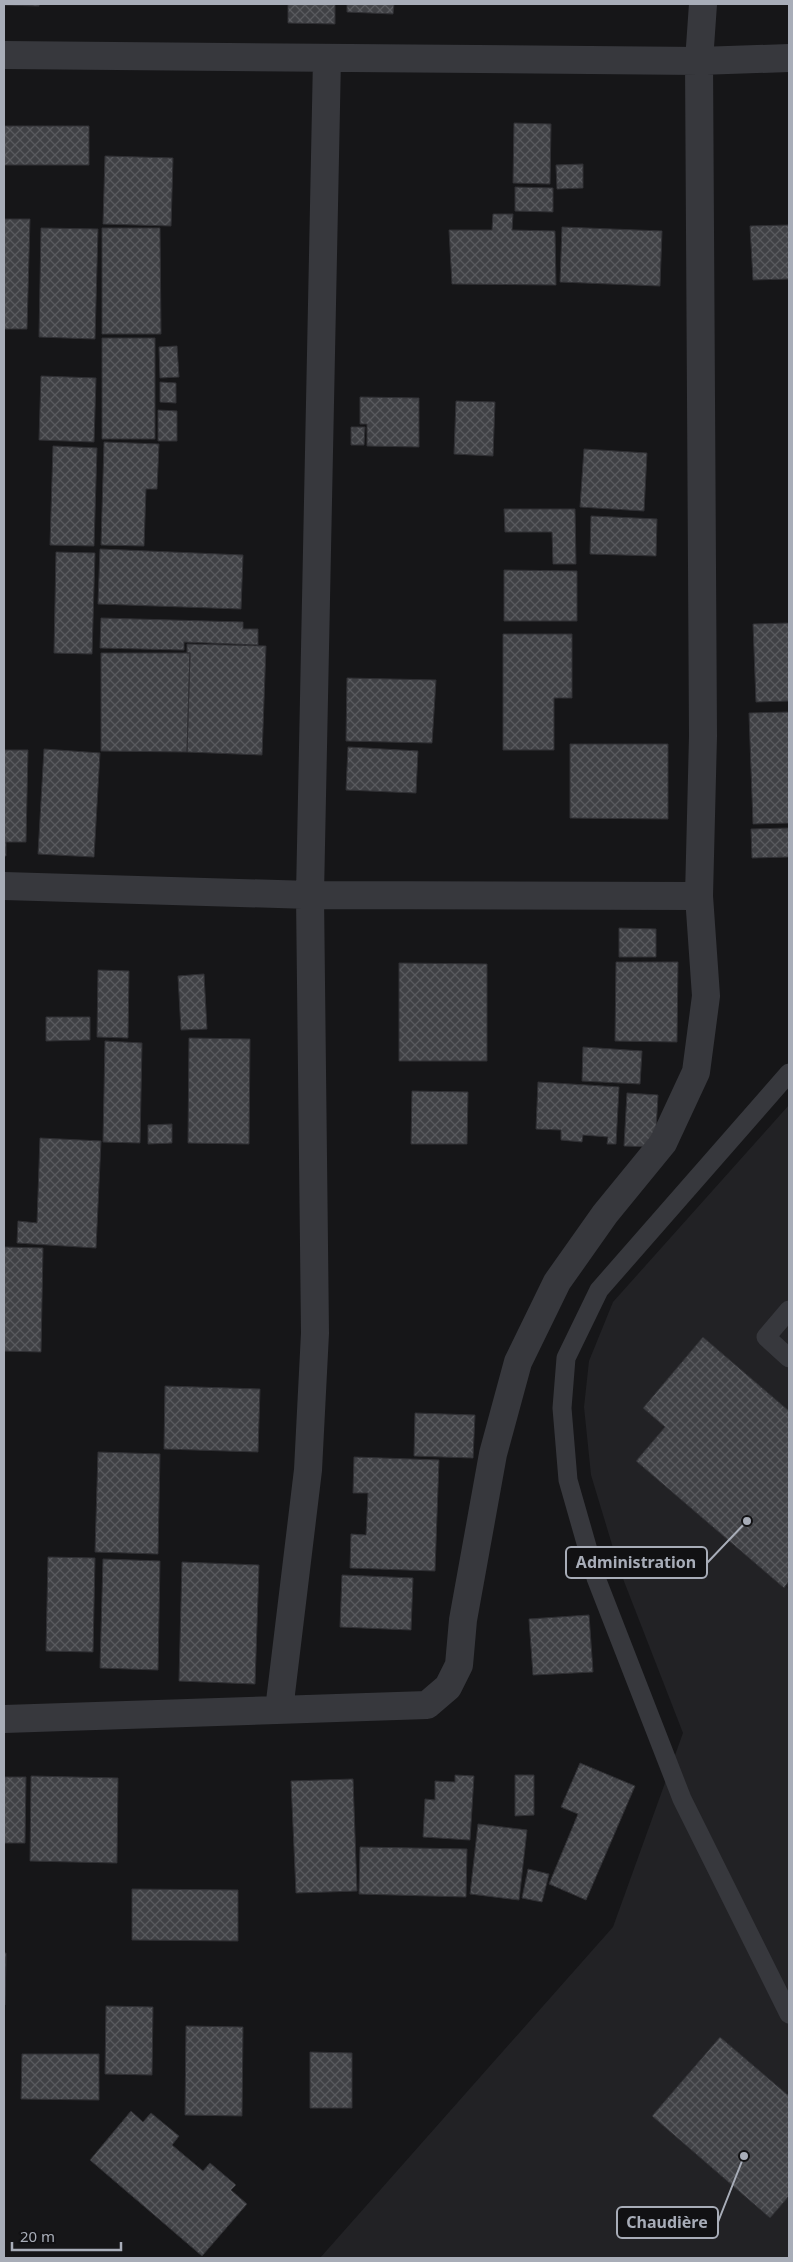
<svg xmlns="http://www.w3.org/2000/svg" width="793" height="2262" font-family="'Noto Sans',sans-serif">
<defs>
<pattern id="building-cross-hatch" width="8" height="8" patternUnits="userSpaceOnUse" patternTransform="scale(1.25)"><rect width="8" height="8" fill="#404145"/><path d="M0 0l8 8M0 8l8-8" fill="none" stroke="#595a5e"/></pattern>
</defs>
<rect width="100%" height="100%" fill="#161618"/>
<path fill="#222225" d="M789,1105V2258H320L613,1927L683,1733L620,1571L591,1475L584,1407L589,1361L613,1302Z"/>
<path fill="url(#building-cross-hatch)" stroke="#303034" d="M4,4H39V6L4,5Z
M288,4H335V24L288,23Z
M347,4H394L393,14L347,12Z
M514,123L551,124L550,184L513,183Z
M4,126H89V165H4Z
M105,156L173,158L171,226L103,224Z
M583,164V188L557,189L556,165Z
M515,187L553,188V212L515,211Z
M493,214H513L512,230L555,231L556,285L452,284L449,230H492Z
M4,219H30L27,329H4Z
M789,225V279L753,280L750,226Z
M562,227L662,231L660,286L560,282Z
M41,228L98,229L95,339L39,337Z
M102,228H160L161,334H102Z
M102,338H155V439H102Z
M177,346L179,377L160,378L159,347Z
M41,376L96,378L94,442L39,440Z
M160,382L176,383V403L160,402Z
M360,397L419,398V447L367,446V424H360Z
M456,401L495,402L493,456L454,454Z
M158,410L177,411V441H158Z
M351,427H365L364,445H351Z
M104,442L159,444L157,489H146L144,546L101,545Z
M53,446L97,448L94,546L50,545Z
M584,449L647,453L644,511L580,507Z
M504,509H575L576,564H553L552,532H505Z
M591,516L657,519L656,556L590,554Z
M100,549L243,555L241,609L98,604Z
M56,552L95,553L92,654L54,653Z
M504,570L577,571V621H504Z
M101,618L243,622V629H258V645L184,642V650L100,648Z
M789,623V701L756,702L753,624Z
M503,634H572V698H554V750H503Z
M187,644L266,646L262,755L187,752L190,653H187Z
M101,653H190L187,752L101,751Z
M347,678L436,680L432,743L346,741Z
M789,712V823L753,824L749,713Z
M570,744H668V819L570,818Z
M348,747L418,751L416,793L346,790Z
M44,749L100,753L94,857L38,854Z
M4,750H28L26,842H6V856H4Z
M789,828V857L752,858L751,829Z
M619,928L656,929V957H619Z
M616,962H678L677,1042L615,1041Z
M399,963L487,964V1061H399Z
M98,970L129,971L128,1038L97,1037Z
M204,974L207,1029L181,1030L178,976Z
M46,1017H90V1040L46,1041Z
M189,1038L250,1039L249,1144L188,1143Z
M105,1041L142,1043L140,1143L103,1142Z
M583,1047L642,1051L640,1084L582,1081Z
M538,1082L619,1087L616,1144H607L608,1137L583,1135L582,1142L561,1140V1130L536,1129Z
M412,1091L468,1092L467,1144H411Z
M627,1093L658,1095L655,1147L624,1146Z
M172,1124V1143L148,1144V1125Z
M40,1138L101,1141L96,1248L17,1243L18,1221L37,1223Z
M4,1247L43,1248L41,1352L4,1351Z
M703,1337L789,1411V1581L784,1588L636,1461L665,1427L643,1408Z
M165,1386L260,1389L258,1452L164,1449Z
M415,1413L475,1415L473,1458L414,1456Z
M98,1452L160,1454L158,1554L95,1552Z
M354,1457L439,1460L435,1571L350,1568L351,1534L366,1535L368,1493H353Z
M48,1557L95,1558L93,1652L46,1651Z
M103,1559L160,1561L158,1670L100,1668Z
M182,1562L259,1565L255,1684L179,1681Z
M342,1575L413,1578L411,1630L340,1627Z
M589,1615L593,1672L533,1675L529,1619Z
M580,1763L635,1786L586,1900L549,1884L578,1814L561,1807Z
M455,1775L474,1776L470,1840L423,1837L425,1799L435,1800V1781L455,1782Z
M515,1775H534V1815L515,1816Z
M31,1776L118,1778L117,1863L30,1861Z
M4,1777H26L25,1843H4Z
M353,1779L357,1891L296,1893L291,1781Z
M478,1824L527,1830L519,1900L470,1894Z
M360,1847L467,1849L466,1897L359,1894Z
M528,1869L549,1874L542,1902L522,1898Z
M132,1889L238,1890V1941L132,1940Z
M4,1953H6L5,2005H4Z
M106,2006L153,2007L152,2075L105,2074Z
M186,2026L243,2027L242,2116L185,2115Z
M720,2037L789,2096V2196L770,2218L652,2116Z
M310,2052L352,2053V2108H310Z
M22,2054H99V2100L21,2099Z
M131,2111L143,2122L151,2113L179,2136L172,2145L203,2171L210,2163L236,2185L231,2190L247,2204L202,2256L90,2160Z"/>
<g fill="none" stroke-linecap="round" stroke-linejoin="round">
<path stroke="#37383d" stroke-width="19" d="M789,1073L599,1290L566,1358L562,1408L568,1480L596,1578L682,1799L789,2014
M789,1310L766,1337L789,1358"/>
<path stroke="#37383d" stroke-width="28" d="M4,55L699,61L789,58
M4,886L310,895L699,896L703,736L699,61L703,4
M279,1710L308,1470L315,1333L310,895L327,58
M4,1719L427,1705L448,1687L459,1665L463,1620L493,1454L518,1362L557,1282L605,1214L663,1143L696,1072L706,996L699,896"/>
</g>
<path fill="none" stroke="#a8adb8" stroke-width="2" d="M747 1521L707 1563M744 2156L718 2222"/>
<g fill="#a8adb8" stroke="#111113" stroke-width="2">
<circle cx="747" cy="1521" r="5"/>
<circle cx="744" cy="2156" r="5"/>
</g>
<g fill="#111113" stroke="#a8adb8" stroke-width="2">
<rect x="566" y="1547" width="141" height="31" rx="5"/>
<rect x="617" y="2207" width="101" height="31" rx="5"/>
</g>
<g font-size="16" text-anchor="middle" font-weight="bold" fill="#a8adb8">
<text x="636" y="1568">Administration</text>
<text x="667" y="2228">Chaudière</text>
</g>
<rect width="793" height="2262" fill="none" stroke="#a8adb8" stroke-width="10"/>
<path d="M12 2242v8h109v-8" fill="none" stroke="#a8adb8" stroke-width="2.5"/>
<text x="20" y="2242" font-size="15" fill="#a8adb8" stroke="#111113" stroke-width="4" paint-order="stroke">20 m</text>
</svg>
